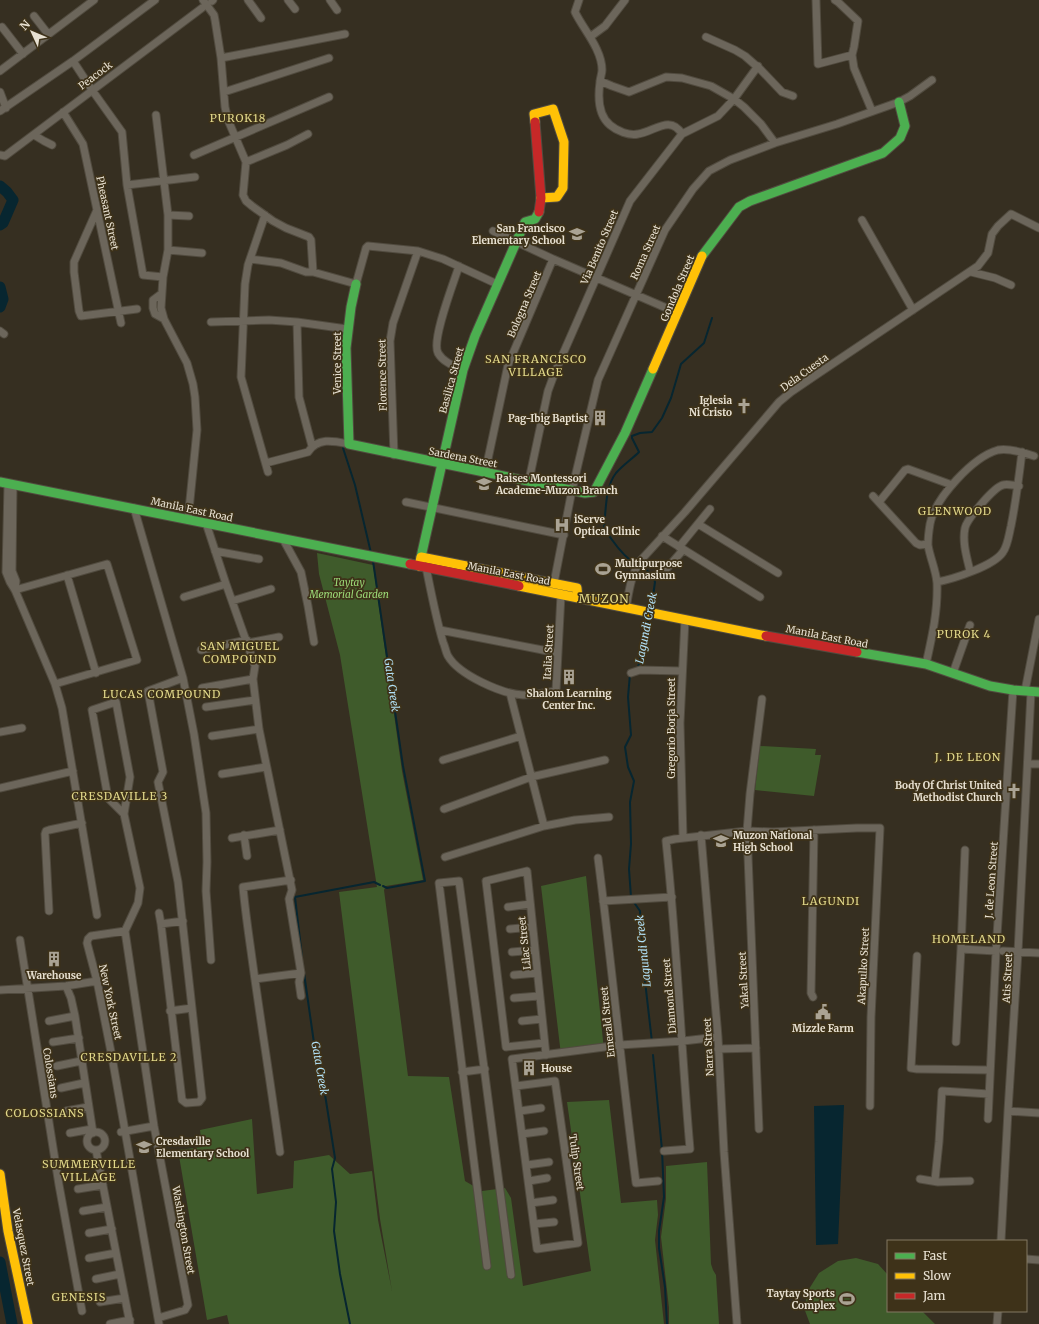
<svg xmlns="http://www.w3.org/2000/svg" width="1039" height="1324" font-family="Merriweather,serif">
<rect width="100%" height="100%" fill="#362f21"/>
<path fill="#3f5b2b" d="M317,553L373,565L402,771L423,880L386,886L384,890L408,1076L449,1077L465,1181L482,1191L505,1188L511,1198L523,1286L591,1271L567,1102L609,1100L621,1203L657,1200L658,1215L655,1240L664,1324H229L227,1315L207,1320L178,1150L202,1147L200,1130L252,1119L257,1194L293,1188L294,1161L329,1155L350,1174L372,1171L378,1220L392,1291L380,1219L339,892L377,887L340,655L319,574Z
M760,746L816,749L815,755H821L814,796L755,790Z
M586,876L604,1050L561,1055L541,886Z
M707,1162L711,1264L713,1270L716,1275L719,1324H669V1308L661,1237L666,1199V1166Z
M856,1258L878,1264L888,1275V1311H922L935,1324H810L804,1308L809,1289L819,1273L838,1261Z"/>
<path fill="#072630" d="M844,1105L838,1244L816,1245L814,1106Z"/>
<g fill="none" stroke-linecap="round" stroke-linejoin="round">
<path stroke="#072630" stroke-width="2" d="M343,448L355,485L371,553
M373,561L403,766L425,881L387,888L383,886
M651,610L655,582C652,570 639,567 630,560C619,551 611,539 604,528C606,511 605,487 616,473C623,465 632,459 639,452L632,438V436L640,433L652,432L662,418L671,398L681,364L704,343L712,318
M638,668L649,616
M630,674L628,697L631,735L625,747L628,767L634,781L630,802L631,844L629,869L631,897
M633,901L640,911L645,981L652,1042
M302,957L295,897L374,882L380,885
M304,973L315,1050L321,1069L335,1158L332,1169L336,1202L334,1231L340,1274L350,1324
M653,1055L662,1150L664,1197L659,1231V1248L665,1287L667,1324"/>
<path stroke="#072630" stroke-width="11" d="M0,186L7,192L13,200L3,223L0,225
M0,287L3,299L0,307
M0,1262L12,1324"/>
<defs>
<path id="street" d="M203,0L214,15L215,20L221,58L225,107L228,120L246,162L243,195L246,201L252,206L273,221L286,228L309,237L311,240L313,272
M248,0L261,18
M288,0L295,9
M330,0L337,10
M579,0L575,12C583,29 602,49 602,70C602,74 600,78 600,82C598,96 598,115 610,125C617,131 629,136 638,134C654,132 670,114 682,134
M816,0L818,64L852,55
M835,0L838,2L858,21L854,47L852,55L854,68L872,111
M212,1L213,0
M34,16L48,34
M2,27L23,54
M590,37L605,26L625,0
M706,37L735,50L745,56L761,70L782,92L793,96
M221,58L345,34
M73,61L92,90L122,132L127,185L143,275L163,277
M0,71L94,0
M600,81L612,86L629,92L666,77L682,78L711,86L734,99L744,107L761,124L775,143
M0,92L6,108
M224,92L329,58
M0,111L73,61L155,0
M63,112L83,144L121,323
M156,115L168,215V250L163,277L161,308L164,319L187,363L193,384L195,397L197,430L188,520
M34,135L44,141L52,145
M0,155L5,156L202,8
M194,155L329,97
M246,162L287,145L308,134
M127,185L195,177
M97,210L74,262V272L79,311L81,316L137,309
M168,215L189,216
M265,215L248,265L245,284L241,377L268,472
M862,220L913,310
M493,231L553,259L678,313
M168,250L202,253
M250,259L281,263L306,272H313L356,284L366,248L368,246L418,251L443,259L497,284
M459,266C454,282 431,340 438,353C443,362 454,366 463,370
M971,272L995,278L1011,285
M161,294L153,300V308L155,314L164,319
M211,322L269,320L297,322L347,329
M297,322L299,397L312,446
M0,331L4,334
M394,455L390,341L393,323L418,251
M266,463L308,452C318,437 334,441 349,444
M485,473L508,365L553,259
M529,480L548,391L555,372L630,201L682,134L718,116L734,99L758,66
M8,484L6,572L10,582L15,590L55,684L62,708L97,915
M13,485L12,571L16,581L15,590
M873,496L916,543L920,545L928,544
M406,502L564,535
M879,502L905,470L908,469L952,485
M134,508L183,678L148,691L163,772L158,782L178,882L202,1098L199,1102L186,1103L182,1100L161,924
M206,523L226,584L255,666L253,679L259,729L292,890L289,899L301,973L299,982L301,996
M698,524L778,573
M662,536L760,597
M283,539L301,572L308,606L314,642
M679,547L710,509
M215,551L259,559
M426,567C431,592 436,618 443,642C445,646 446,653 448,656C459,675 502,694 523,695C534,695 545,693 556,691L561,595
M970,571C967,558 962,542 965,528C967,519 994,487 1003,485C1008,483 1014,486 1019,486
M662,574L683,550
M67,575L96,673
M937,582C953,579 994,566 1003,552C1008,545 1009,534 1011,526C1016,501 1019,477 1022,452
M554,583L572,490L598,380L665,230L693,189L709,171L730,160L775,143L837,124L899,102L910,96L932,80
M15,590L107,564L137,660L55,684
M184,597L226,584
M232,601L271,589
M626,608C629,591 631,574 641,560L685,512L779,402L791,392L813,377L978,266L988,253L992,234L998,226L1011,214L1039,228
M440,630L558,653
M248,643L279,637
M201,650L247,640
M926,664C932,637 938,611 937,583C936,570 930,558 928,545C928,538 929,530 930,524C935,498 973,457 998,450C1007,448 1025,453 1034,456
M631,673L640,670L682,671
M953,673L970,625
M183,678L194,734L206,813L207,862L206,891L211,960
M202,688L253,679
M1025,691L1039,619
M510,693L544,826
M206,707L255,700
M0,732L22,728
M212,736L259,729
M443,760L521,736
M1028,764H1039
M222,774L266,767
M0,788L73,771
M444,809L531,777L605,760
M124,814L108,798L92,710L116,702L130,777L124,814L140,888L138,903L125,931
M244,835L247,856
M701,835L718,1037L724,1152L737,1324
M683,837L680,723L685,619
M232,838L280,830
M445,857L544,826L575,820L609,817
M598,858C612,966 622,1075 636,1183L658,1181
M603,901L672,897
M508,907L530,904
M49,911L45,834L46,831L49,830L82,823
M159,913L161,924L183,921
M510,929L532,927
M125,931L91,936L88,939L87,943L97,981L112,1057L159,1324
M125,931L154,1126L188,1305L185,1310L158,1318
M20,940L59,1185L82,1311
M961,949L996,951
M1003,951L1039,953
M512,952L535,950
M917,956L911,1068L917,1069L990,1070
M514,975L537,973
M255,979L301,973
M66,986L71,998L75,1016L93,1133
M0,990L66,986L97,981
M813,997L811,993L814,830
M514,998L539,996
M170,1011L192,1008
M49,1021L75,1016
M522,1021L542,1019
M53,1042L79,1038
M956,1042L961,949L965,850
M544,1043L506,1047L486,881L527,871L546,1055
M718,1049L756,1048
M57,1066L81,1061
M462,1072L485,1069
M516,1086L555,1081L578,1243L537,1249L512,1059L620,1045L683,1041L718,1037
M61,1088L84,1083
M66,1111L88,1107
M520,1111L541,1108
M1008,1111L1039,1113
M988,1119L996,951L1013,690
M759,1129L747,831L750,794L762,699
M121,1132L154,1126
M87 1141a9 9 0 1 1 18 0a9 9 0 1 1-18 0Z
M70,1133L92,1129
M522,1134L544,1131
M96,1150L130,1324
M664,1151L690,1149C681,1046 677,944 666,841L675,839L747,831L773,832L857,828H880L871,1017L870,1106
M280,1152C271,1085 260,1018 251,951C248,930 245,909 243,887L291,880
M80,1165L98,1162
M527,1165L549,1162
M920,1179L938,1182L970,1181
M935,1180L939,1142L942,1091L989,1094
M529,1181L547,1178
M78,1189L103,1185
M531,1203L553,1200
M83,1211L107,1207
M534,1224L554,1222
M89,1233L112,1229
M1001,1241L1008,1111L1018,952L1031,692
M89,1258L116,1253
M1026,1259L1039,1260
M487,1266L439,883L459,881C477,1012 494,1144 511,1275
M96,1279L120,1274
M100,1302L125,1298
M110,1324L130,1320
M997,1324L998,1311"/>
<path id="fast" d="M702,256L739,207L750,201L883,153L900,138L905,126L899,102
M356,284L351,307L346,348L349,444L585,493L594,492L625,433L653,369
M0,482L410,564
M421,557L463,370L475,336L525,222L535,219L539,212
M857,652L926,664L990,686L1013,690L1039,692"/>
<path id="slow" d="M535,122L534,114L553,109L564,142L563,188L557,197L541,198
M653,369L702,256
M419,566L421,557L577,588L578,598
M519,586L766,636
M0,1174L8,1231L28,1324"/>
<path id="jam" d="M535,122L541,198L539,212
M410,564L519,586
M766,636L857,652"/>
</defs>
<use href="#street" stroke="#514b3f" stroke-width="9"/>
<use href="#fast" stroke="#514b3f" stroke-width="11"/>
<use href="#slow" stroke="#514b3f" stroke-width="11"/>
<use href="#jam" stroke="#514b3f" stroke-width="11"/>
<use href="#street" stroke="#6c665b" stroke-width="7"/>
<use href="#fast" stroke="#4caf50" stroke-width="9"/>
<use href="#slow" stroke="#ffc107" stroke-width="9"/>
<use href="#jam" stroke="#c62828" stroke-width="9"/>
</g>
<defs>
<symbol id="school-bare" viewBox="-9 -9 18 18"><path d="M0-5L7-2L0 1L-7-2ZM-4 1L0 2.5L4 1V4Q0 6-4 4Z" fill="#aaa394" stroke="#3e3219" stroke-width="2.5" paint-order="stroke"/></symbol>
<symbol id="church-bare" viewBox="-9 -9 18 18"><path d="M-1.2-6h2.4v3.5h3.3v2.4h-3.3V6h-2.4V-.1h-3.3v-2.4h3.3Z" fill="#aaa394" stroke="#3e3219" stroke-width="2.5" paint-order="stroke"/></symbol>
<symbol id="building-bare" viewBox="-9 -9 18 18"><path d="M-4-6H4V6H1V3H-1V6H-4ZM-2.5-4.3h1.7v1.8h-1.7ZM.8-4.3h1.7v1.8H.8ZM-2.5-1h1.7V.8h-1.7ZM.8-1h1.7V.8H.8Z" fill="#aaa394" stroke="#3e3219" stroke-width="2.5" paint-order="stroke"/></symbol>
<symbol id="hospital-bare" viewBox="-9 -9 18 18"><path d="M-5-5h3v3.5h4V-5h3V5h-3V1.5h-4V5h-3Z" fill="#aaa394" stroke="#3e3219" stroke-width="2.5" paint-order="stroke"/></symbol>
<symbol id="stadium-bare" viewBox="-9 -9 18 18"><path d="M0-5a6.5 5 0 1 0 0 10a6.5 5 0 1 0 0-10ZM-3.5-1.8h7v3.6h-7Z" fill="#aaa394" stroke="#3e3219" stroke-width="2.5" paint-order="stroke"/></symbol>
<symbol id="civic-bare" viewBox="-9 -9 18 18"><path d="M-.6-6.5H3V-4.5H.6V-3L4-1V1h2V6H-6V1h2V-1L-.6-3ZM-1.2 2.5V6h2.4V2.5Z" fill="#aaa394" stroke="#3e3219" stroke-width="2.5" paint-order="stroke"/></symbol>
</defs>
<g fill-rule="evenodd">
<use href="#school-bare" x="566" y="223" width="22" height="22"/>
<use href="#church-bare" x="733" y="395" width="22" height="22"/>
<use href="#building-bare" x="589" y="407" width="22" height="22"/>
<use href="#school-bare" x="473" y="473" width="22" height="22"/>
<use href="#hospital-bare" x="551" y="514" width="22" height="22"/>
<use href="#stadium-bare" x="592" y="558" width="22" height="22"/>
<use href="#building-bare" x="558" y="666" width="22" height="22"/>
<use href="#church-bare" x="1003" y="780" width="22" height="22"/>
<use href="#school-bare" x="710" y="830" width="22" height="22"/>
<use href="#building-bare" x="43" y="948" width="22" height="22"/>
<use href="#civic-bare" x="812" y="1001" width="22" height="22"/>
<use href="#building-bare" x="518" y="1057" width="22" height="22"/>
<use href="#school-bare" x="133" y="1136" width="22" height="22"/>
<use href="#stadium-bare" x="836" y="1288" width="22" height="22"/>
</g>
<g text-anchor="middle" stroke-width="3.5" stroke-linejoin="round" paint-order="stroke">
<g font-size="10" fill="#e8e1d2" stroke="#3e3219">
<text transform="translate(95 75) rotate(-37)" y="4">Peacock</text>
<text transform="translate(108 213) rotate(78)" y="4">Pheasant Street</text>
<text transform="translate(599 247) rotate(-67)" y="4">Via Benito Street</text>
<text transform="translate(645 252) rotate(-66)" y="4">Roma Street</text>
<text transform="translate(677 288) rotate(-67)" y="4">Gondola Street</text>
<text transform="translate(524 304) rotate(-67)" y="4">Bologna Street</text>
<text transform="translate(337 363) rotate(-90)" y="4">Venice Street</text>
<text transform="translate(804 372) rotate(-36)" y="4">Dela Cuesta</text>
<text transform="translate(382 375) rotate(-91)" y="4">Florence Street</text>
<text transform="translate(451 380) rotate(-75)" y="4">Basilica Street</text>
<text transform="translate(463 457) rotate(11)" y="4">Sardena Street</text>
<text transform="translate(192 509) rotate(12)" y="4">Manila East Road</text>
<text transform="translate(509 573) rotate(11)" y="4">Manila East Road</text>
<text transform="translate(827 636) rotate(11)" y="4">Manila East Road</text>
<text transform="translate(548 652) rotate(-87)" y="4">Italia Street</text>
<text transform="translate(671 728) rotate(-90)" y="4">Gregorio Borja Street</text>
<text transform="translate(991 880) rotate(-86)" y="4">J. de Leon Street</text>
<text transform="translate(524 943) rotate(-96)" y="4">Lilac Street</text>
<text transform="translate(863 966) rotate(-87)" y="4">Akapulko Street</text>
<text transform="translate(1007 978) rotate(-87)" y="4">Atis Street</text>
<text transform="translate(743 980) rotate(-93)" y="4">Yakal Street</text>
<text transform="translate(669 996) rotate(-95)" y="4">Diamond Street</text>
<text transform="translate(111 1002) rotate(78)" y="4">New York Street</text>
<text transform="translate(607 1022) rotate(-96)" y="4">Emerald Street</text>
<text transform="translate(708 1047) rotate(-93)" y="4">Narra Street</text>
<text transform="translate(51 1073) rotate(81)" y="4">Colossians</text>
<text transform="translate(577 1162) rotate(82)" y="4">Tulip Street</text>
<text transform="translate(184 1230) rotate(80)" y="4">Washington Street</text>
<text transform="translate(24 1247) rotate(79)" y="4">Velasquez Street</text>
</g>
<g font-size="10" font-weight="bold" fill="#e8e1d2" stroke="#3e3219" text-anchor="start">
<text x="565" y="232" text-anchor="end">San Francisco<tspan x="565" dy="12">Elementary School</tspan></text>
<text x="732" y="404" text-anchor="end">Iglesia<tspan x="732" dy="12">Ni Cristo</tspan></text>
<text x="588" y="422" text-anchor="end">Pag-Ibig Baptist</text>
<text x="496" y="482">Raises Montessori<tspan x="496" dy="12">Academe-Muzon Branch</tspan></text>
<text x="574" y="523">iServe<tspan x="574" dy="12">Optical Clinic</tspan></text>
<text x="615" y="567">Multipurpose<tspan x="615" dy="12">Gymnasium</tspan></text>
<text x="569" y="697" text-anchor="middle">Shalom Learning<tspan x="569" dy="12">Center Inc.</tspan></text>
<text x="1002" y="789" text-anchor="end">Body Of Christ United<tspan x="1002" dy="12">Methodist Church</tspan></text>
<text x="733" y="839">Muzon National<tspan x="733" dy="12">High School</tspan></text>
<text x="54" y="979" text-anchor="middle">Warehouse</text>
<text x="823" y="1032" text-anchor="middle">Mizzle Farm</text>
<text x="541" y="1072">House</text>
<text x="156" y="1145">Cresdaville<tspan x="156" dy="12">Elementary School</tspan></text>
<text x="835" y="1297" text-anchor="end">Taytay Sports<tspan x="835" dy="12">Complex</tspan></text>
</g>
<g font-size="10" font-style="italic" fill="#9cdb78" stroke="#3e3219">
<text x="349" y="586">Taytay<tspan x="349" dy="12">Memorial Garden</tspan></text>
</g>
<g font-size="11" letter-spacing="1" fill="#e2d98b" stroke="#3e3219">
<text x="238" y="122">PUROK18</text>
<text x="536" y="363">SAN FRANCISCO<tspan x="536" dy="13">VILLAGE</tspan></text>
<text x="955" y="515">GLENWOOD</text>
<text x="964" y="638">PUROK 4</text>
<text x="240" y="650">SAN MIGUEL<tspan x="240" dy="13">COMPOUND</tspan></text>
<text x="162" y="698">LUCAS COMPOUND</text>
<text x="968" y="761">J. DE LEON</text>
<text x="120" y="800">CRESDAVILLE 3</text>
<text x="831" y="905">LAGUNDI</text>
<text x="969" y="943">HOMELAND</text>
<text x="129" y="1061">CRESDAVILLE 2</text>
<text x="45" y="1117">COLOSSIANS</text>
<text x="89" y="1168">SUMMERVILLE<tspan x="89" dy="13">VILLAGE</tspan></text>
<text x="79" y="1301">GENESIS</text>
</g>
<g font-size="11" font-style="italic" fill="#b1e1f8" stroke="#3e3219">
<text transform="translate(646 628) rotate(-79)" y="4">Lagundi Creek</text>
<text transform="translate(392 685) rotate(82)" y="4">Gata Creek</text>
<text transform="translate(643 951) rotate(-96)" y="4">Lagundi Creek</text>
<text transform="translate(320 1068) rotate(80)" y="4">Gata Creek</text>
</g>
<g font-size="12" letter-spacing="1" fill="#e2d98b" stroke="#3e3219">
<text x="604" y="603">MUZON</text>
</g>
</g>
<rect x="887" y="1240" width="140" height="72" fill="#3e3219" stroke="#827863"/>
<rect x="895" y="1253" width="20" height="6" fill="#4caf50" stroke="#827863"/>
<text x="923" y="1260" font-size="12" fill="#e8e1d2">Fast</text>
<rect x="895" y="1273" width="20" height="6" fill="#ffc107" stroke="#827863"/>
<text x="923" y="1280" font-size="12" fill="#e8e1d2">Slow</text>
<rect x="895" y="1293" width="20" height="6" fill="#c62828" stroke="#827863"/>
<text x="923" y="1300" font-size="12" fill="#e8e1d2">Jam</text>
<g transform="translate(32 32) rotate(314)" stroke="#3e3219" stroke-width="3" paint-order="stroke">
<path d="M0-3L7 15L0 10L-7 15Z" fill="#e8e1d2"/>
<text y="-6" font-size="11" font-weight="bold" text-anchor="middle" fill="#e8e1d2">N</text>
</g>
</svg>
